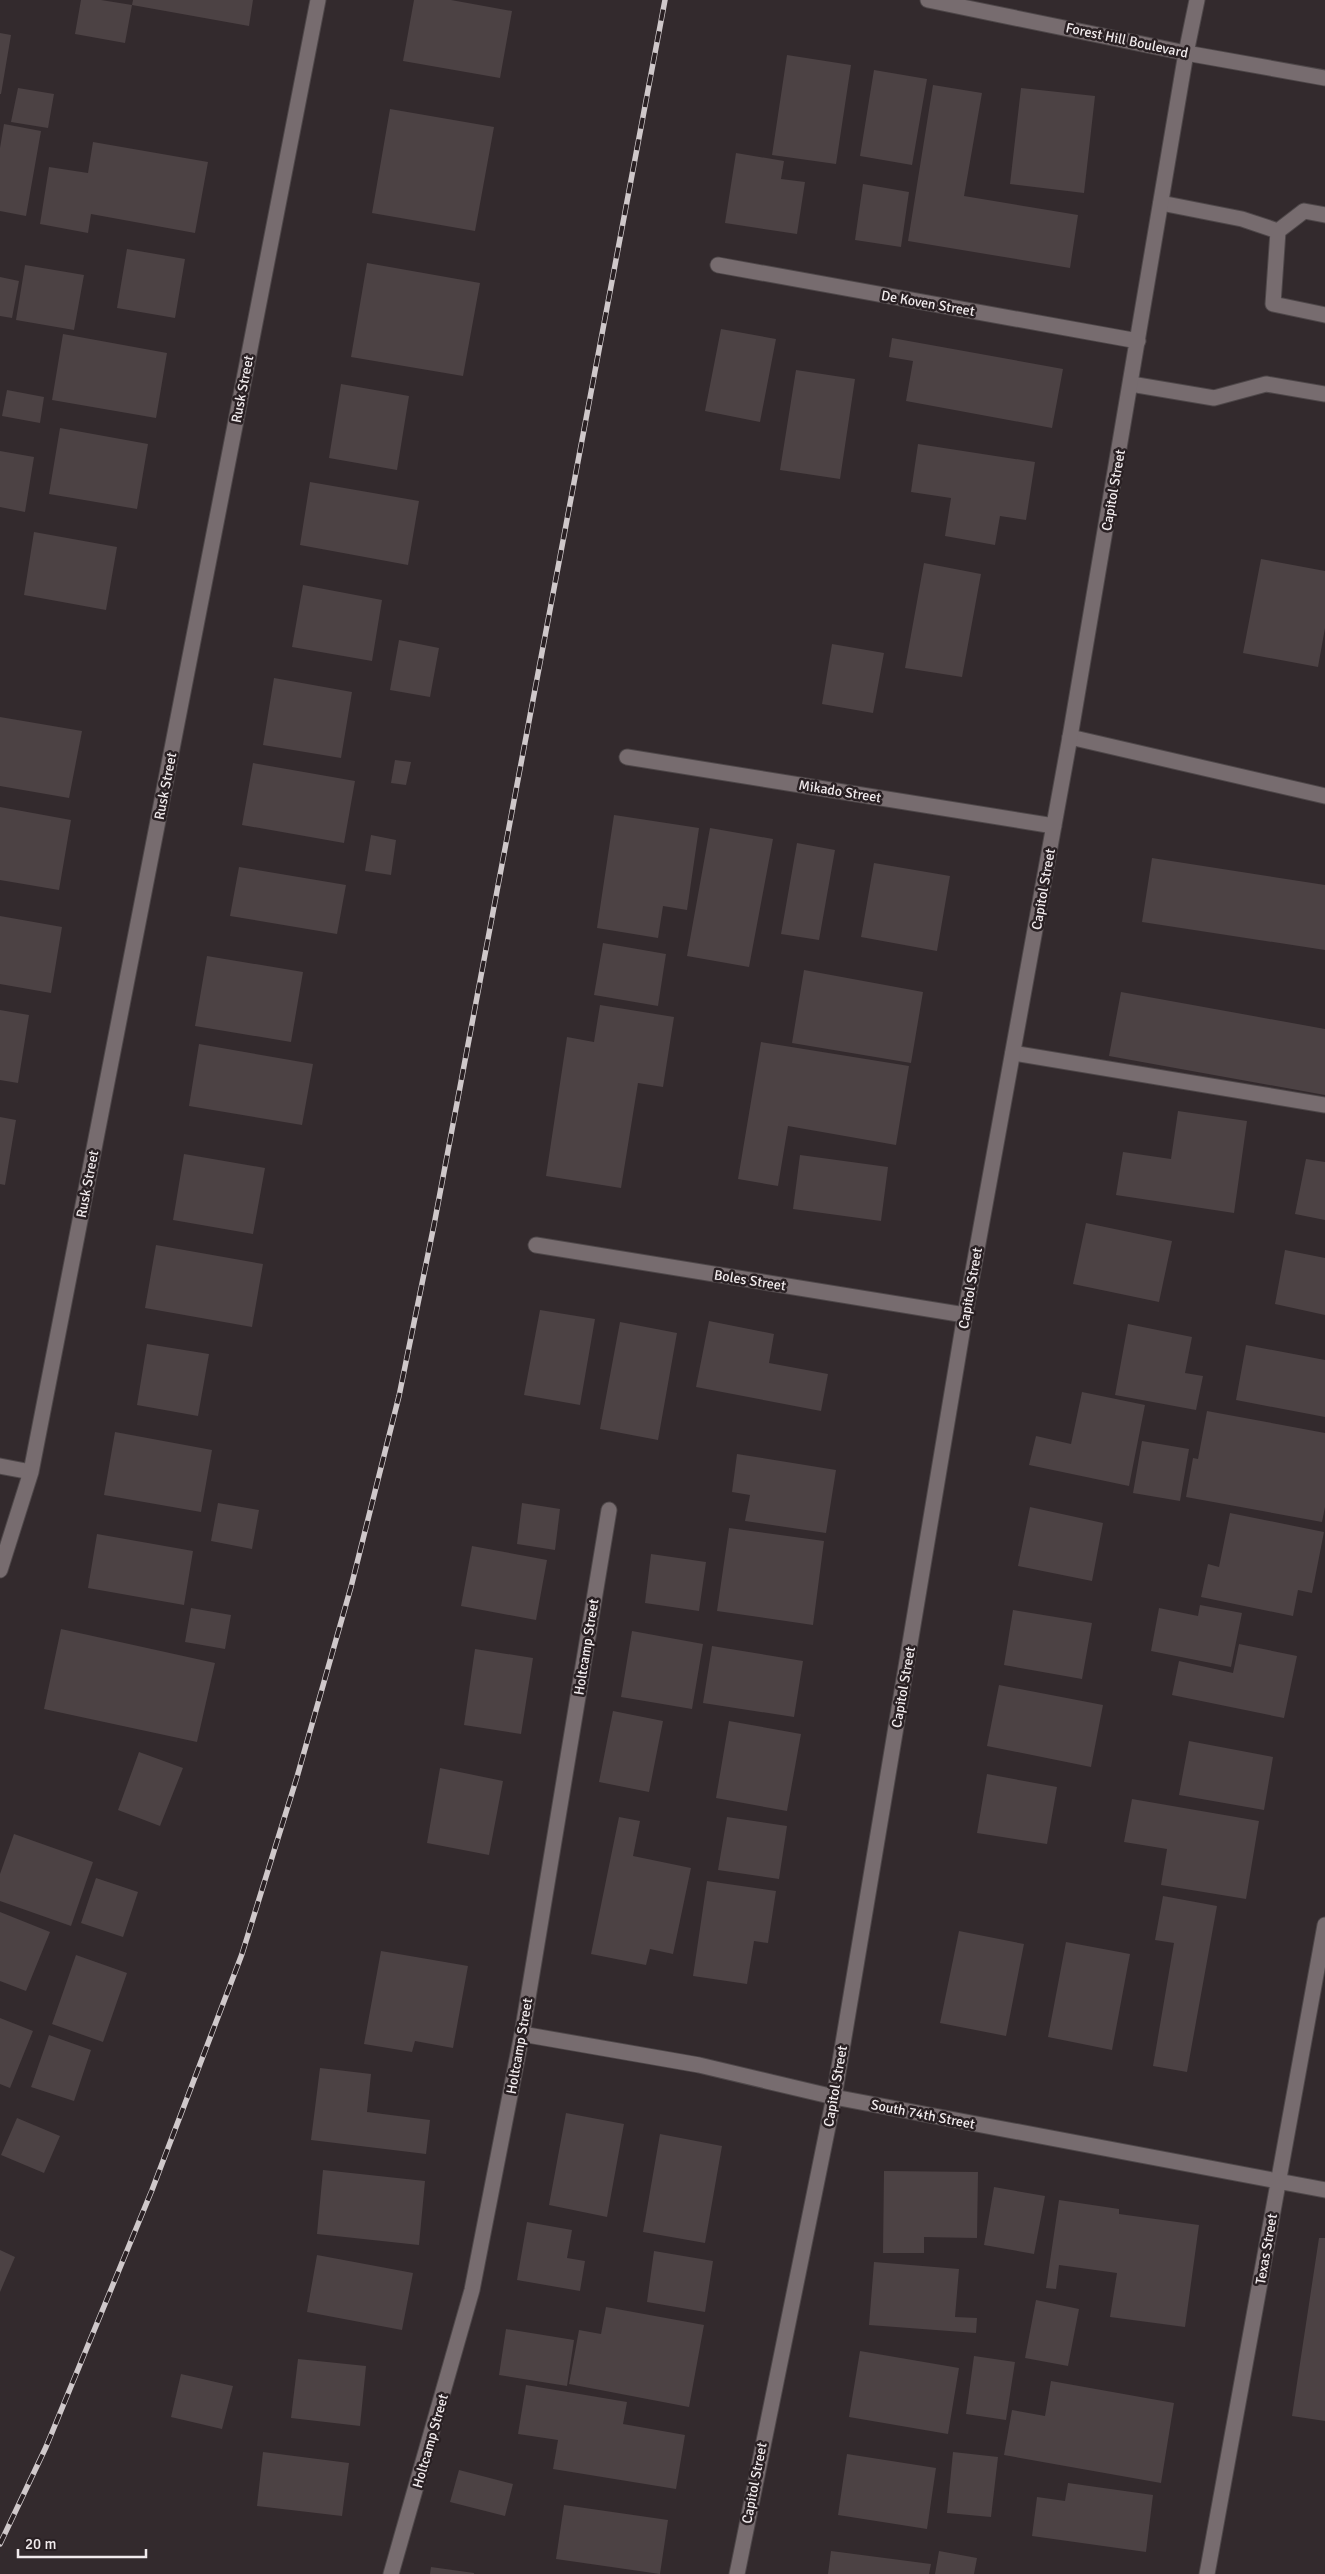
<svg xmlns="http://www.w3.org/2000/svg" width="1325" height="2574" font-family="Signika,sans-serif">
<rect width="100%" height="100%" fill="#332a2d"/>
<path fill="#4c4244" d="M81,0H101L132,5L125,43L75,34Z
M133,0H253L249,26L132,5Z
M414,0H451L512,11L500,78L403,61Z
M0,33L11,35L1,94H0Z
M787,55L851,65L836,164L772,155Z
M874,70L927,79L912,165L860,156Z
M933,85L982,93L964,196L1078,215L1070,268L908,241Z
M18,88L54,94L48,128L11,122Z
M1021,88L1095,96L1084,193L1010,184Z
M390,109L494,127L475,231L372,213Z
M4,124L41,131L26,216L0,211V148Z
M93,142L208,162L195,233L91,214L88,233L40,224L49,167L88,173Z
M736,153L784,161L781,179L805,182L797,234L725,223Z
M863,184L909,192L901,247L855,240Z
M127,249L185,259L175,318L117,308Z
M367,263L480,283L463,376L351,357Z
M25,265L84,275L74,330L16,320Z
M0,277L19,281L12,318L0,316Z
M721,329L776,339L760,422L705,411Z
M63,334L167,353L156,418L52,400Z
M892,338L1063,369L1052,428L906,401L913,361L889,357Z
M796,370L855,379L840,479L780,470Z
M341,384L409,396L397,470L329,458Z
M7,390L44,397L40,423L2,416Z
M60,428L148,444L137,509L49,494Z
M918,444L1035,462L1026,520L1000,516L995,545L945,536L951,498L911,492Z
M0,451L34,457L25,512L0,507Z
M310,482L419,501L408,565L300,545Z
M34,532L117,547L106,610L24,595Z
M1261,559L1325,571V628L1318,667L1243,653Z
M924,563L981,574L962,677L905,668Z
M303,585L382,600L372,661L292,647Z
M399,640L439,648L430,697L390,690Z
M832,644L884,653L873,713L822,704Z
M274,678L352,692L341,758L263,745Z
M0,717L82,731L69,798L0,786Z
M395,760L411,762L406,785L391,783Z
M253,763L355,781L344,843L242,825Z
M0,807L71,820L59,890L0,880Z
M614,815L699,828L687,910L663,906L658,938L597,928Z
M710,828L773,839L749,967L687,956Z
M371,835L396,840L391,875L365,871Z
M797,843L835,850L819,940L781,934Z
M1152,858L1325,885V950L1142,922Z
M874,863L950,876L937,951L861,937Z
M239,867L346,885L337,934L230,916Z
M0,916L62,927L51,993L0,984Z
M603,943L666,954L658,1006L594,995Z
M207,956L303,972L291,1042L195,1026Z
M804,970L923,992L911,1063L792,1043Z
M1121,992L1325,1029V1095L1109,1056Z
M600,1005L674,1017L663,1087L638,1083L621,1188L546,1176L567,1037L594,1042Z
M0,1010L29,1015L18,1083L0,1080Z
M761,1042L909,1066L896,1145L788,1126L778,1186L738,1179Z
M199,1044L313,1064L302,1125L189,1106Z
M1178,1111L1247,1121L1234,1213L1116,1195L1123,1152L1171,1159Z
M0,1117L16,1120L5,1185L0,1184Z
M184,1154L265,1168L253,1234L173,1220Z
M800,1155L888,1167L881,1221L793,1209Z
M1306,1159L1325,1162V1220L1295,1214Z
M1086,1223L1172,1241L1159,1302L1073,1284Z
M156,1245L263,1264L252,1327L145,1308Z
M1285,1250L1325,1258V1315L1275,1304Z
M540,1310L595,1319L580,1405L524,1395Z
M709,1321L774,1334L769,1363L828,1374L821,1411L696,1387Z
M620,1322L677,1333L658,1440L600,1429Z
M1128,1324L1192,1337L1185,1373L1203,1376L1196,1410L1115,1395Z
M147,1344L209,1354L198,1416L137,1405Z
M1246,1345L1325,1360V1417L1236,1400Z
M1082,1392L1145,1405L1129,1486L1029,1465L1036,1436L1071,1444Z
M1207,1411L1325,1433V1507L1322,1522L1186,1497L1193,1458L1198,1459Z
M115,1432L212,1450L201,1512L104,1495Z
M1142,1441L1189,1449L1180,1501L1133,1493Z
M737,1454L836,1470L826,1533L745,1521L750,1495L732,1492Z
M218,1503L259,1510L252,1549L211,1541Z
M522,1503L560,1509L555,1550L517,1544Z
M1030,1507L1103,1523L1092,1581L1018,1566Z
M1230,1513L1324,1532L1312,1593L1298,1590L1293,1616L1201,1597L1208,1564L1219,1567Z
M729,1528L824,1541L813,1625L717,1611Z
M97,1534L193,1551L184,1605L88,1588Z
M472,1546L547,1560L536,1620L461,1606Z
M651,1554L706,1562L699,1611L645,1603Z
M1200,1605L1242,1613L1231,1667L1151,1651L1159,1608L1198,1616Z
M191,1608L231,1615L225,1649L185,1642Z
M1013,1610L1092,1623L1082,1679L1004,1665Z
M61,1629L215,1663L197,1742L44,1709Z
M632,1631L703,1644L692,1709L621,1697Z
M1239,1644L1297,1656L1284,1718L1172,1695L1179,1661L1233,1673Z
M712,1646L803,1661L794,1717L703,1703Z
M475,1649L533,1658L521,1734L464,1725Z
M999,1685L1103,1705L1091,1767L987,1746Z
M613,1711L663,1721L649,1792L599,1782Z
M729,1721L801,1734L787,1811L716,1798Z
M1189,1741L1273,1757L1264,1810L1179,1795Z
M139,1752L183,1768L160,1826L118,1810Z
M440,1768L503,1781L489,1855L427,1843Z
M987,1774L1057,1787L1047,1844L977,1833Z
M1132,1799L1259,1821L1246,1899L1161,1885L1167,1849L1124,1842Z
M619,1817L640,1821L633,1856L691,1868L673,1954L650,1949L646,1965L591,1954Z
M727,1817L787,1826L779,1879L718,1870Z
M14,1834L93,1862L71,1926L0,1901V1874Z
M96,1878L138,1892L123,1937L81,1923Z
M707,1881L776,1891L768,1943L754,1941L747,1984L693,1976Z
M1163,1896L1217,1906L1187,2072L1153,2066L1174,1943L1155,1940Z
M0,1912L50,1932L26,1991L0,1981Z
M959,1931L1024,1944L1006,2036L940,2023Z
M1066,1942L1130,1954L1112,2050L1048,2037Z
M381,1951L468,1966L453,2048L415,2041L412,2052L364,2044Z
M76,1955L127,1973L103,2042L52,2024Z
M0,2018L33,2031L10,2088L0,2084Z
M49,2035L91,2050L74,2101L31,2087Z
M320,2068L371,2074L367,2112L430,2120L426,2154L311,2140Z
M566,2113L624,2124L607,2217L549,2205Z
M17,2118L60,2136L44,2173L1,2155Z
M660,2134L722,2146L705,2243L643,2232Z
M323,2170L425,2181L419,2245L317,2234Z
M884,2171L978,2172L977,2238L924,2237V2253H883Z
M994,2187L1045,2196L1034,2254L984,2245Z
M1059,2200L1119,2209V2214L1199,2225L1185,2327L1110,2317L1117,2273L1059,2265L1056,2289L1046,2288Z
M527,2222L572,2230L567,2258L585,2261L580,2291L517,2280Z
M1319,2238H1325V2421L1292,2416Z
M0,2250L15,2257L0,2292Z
M654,2251L713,2261L705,2312L647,2302Z
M317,2255L413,2273L402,2330L307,2312Z
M874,2262L959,2269L955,2317L977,2318L976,2333L869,2325Z
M1036,2300L1079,2309L1068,2366L1025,2358Z
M606,2307L704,2325L689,2407L569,2384L579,2330L601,2334Z
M506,2329L574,2340L567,2386L499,2375Z
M860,2351L959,2368L948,2434L849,2417Z
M974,2356L1015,2362L1006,2420L966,2414Z
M298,2359L366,2366L360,2426L291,2418Z
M181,2374L233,2386L222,2429L171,2417Z
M1051,2381L1174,2403L1161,2483L1004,2455L1012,2410L1045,2416Z
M526,2385L627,2402L623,2424L685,2435L676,2489L553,2469L558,2440L518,2434Z
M263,2452L349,2463L342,2516L257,2506Z
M953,2452L998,2457L991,2517L947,2513Z
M847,2454L936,2468L927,2529L838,2515Z
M459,2470L513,2484L505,2516L450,2502Z
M1068,2483L1153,2495L1146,2552L1032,2536L1037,2497L1065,2501Z
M564,2505L668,2520L660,2574L556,2559Z
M831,2551L931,2564L929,2574H828Z
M939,2551L977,2558L974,2574H935Z
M431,2567L474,2573V2574H430Z"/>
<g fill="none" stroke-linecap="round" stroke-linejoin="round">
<defs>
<path id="service" d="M1161,203L1242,219L1278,231L1273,304L1325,315
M1278,231L1304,211L1325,215
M1131,384L1214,398L1266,384L1325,394
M1070,737L1325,796
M1013,1053L1325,1105"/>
<path id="minor" d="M718,265L1138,341
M627,757L1054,826
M536,1245L965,1315
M0,1466L31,1472
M0,1570L31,1472L318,0
M522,2034L699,2065L834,2097L1325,2190
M391,2574L472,2290L522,2034L609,1510
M737,2574L834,2097L965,1315L1070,737L1186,53L1197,0
M1207,2574L1325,1925"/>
<path id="tertiary" d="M928,0L1186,53L1325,78"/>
</defs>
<use href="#service" stroke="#4e4749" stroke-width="17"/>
<use href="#minor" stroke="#4e4749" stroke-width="17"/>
<use href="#tertiary" stroke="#4e4749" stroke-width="17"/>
<use href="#service" stroke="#776c6f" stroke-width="15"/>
<use href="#minor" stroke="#776c6f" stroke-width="15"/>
<use href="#tertiary" stroke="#776c6f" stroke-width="15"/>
<defs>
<path id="rail" d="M0,2544L46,2447L152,2190L242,1954L297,1777L351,1587L399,1396L434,1225L665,0"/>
</defs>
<use href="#rail" stroke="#cfc8ca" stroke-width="5.5"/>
<use href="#rail" stroke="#292023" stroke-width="4" stroke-dasharray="11" stroke-linecap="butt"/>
</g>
<g text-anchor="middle" stroke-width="5" stroke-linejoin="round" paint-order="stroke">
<g font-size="14" fill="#f1ebed" stroke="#292023">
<text transform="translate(1127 40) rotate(12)" y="5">Forest Hill Boulevard</text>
<text transform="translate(928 303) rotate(10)" y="5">De Koven Street</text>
<text transform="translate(242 389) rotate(-79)" y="5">Rusk Street</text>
<text transform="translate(1113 490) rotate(-80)" y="5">Capitol Street</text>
<text transform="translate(165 786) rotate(-79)" y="5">Rusk Street</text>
<text transform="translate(840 791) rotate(9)" y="5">Mikado Street</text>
<text transform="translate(1043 889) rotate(-80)" y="5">Capitol Street</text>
<text transform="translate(87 1184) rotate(-79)" y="5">Rusk Street</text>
<text transform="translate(750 1280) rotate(9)" y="5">Boles Street</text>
<text transform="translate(970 1288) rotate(-80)" y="5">Capitol Street</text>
<text transform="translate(586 1647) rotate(-81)" y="5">Holtcamp Street</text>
<text transform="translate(903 1687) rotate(-80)" y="5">Capitol Street</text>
<text transform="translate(519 2046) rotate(-80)" y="5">Holtcamp Street</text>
<text transform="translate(835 2086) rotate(-80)" y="5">Capitol Street</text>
<text transform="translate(923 2114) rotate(11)" y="5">South 74th Street</text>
<text transform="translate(1266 2249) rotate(-80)" y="5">Texas Street</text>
<text transform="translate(430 2441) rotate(-74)" y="5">Holtcamp Street</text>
<text transform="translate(754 2483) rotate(-79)" y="5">Capitol Street</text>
</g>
</g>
<path d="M18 2549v8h128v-8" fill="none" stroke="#f1ebed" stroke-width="2.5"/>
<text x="25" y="2549" font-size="15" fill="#f1ebed" stroke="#292023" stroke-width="4" paint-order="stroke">20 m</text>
</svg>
